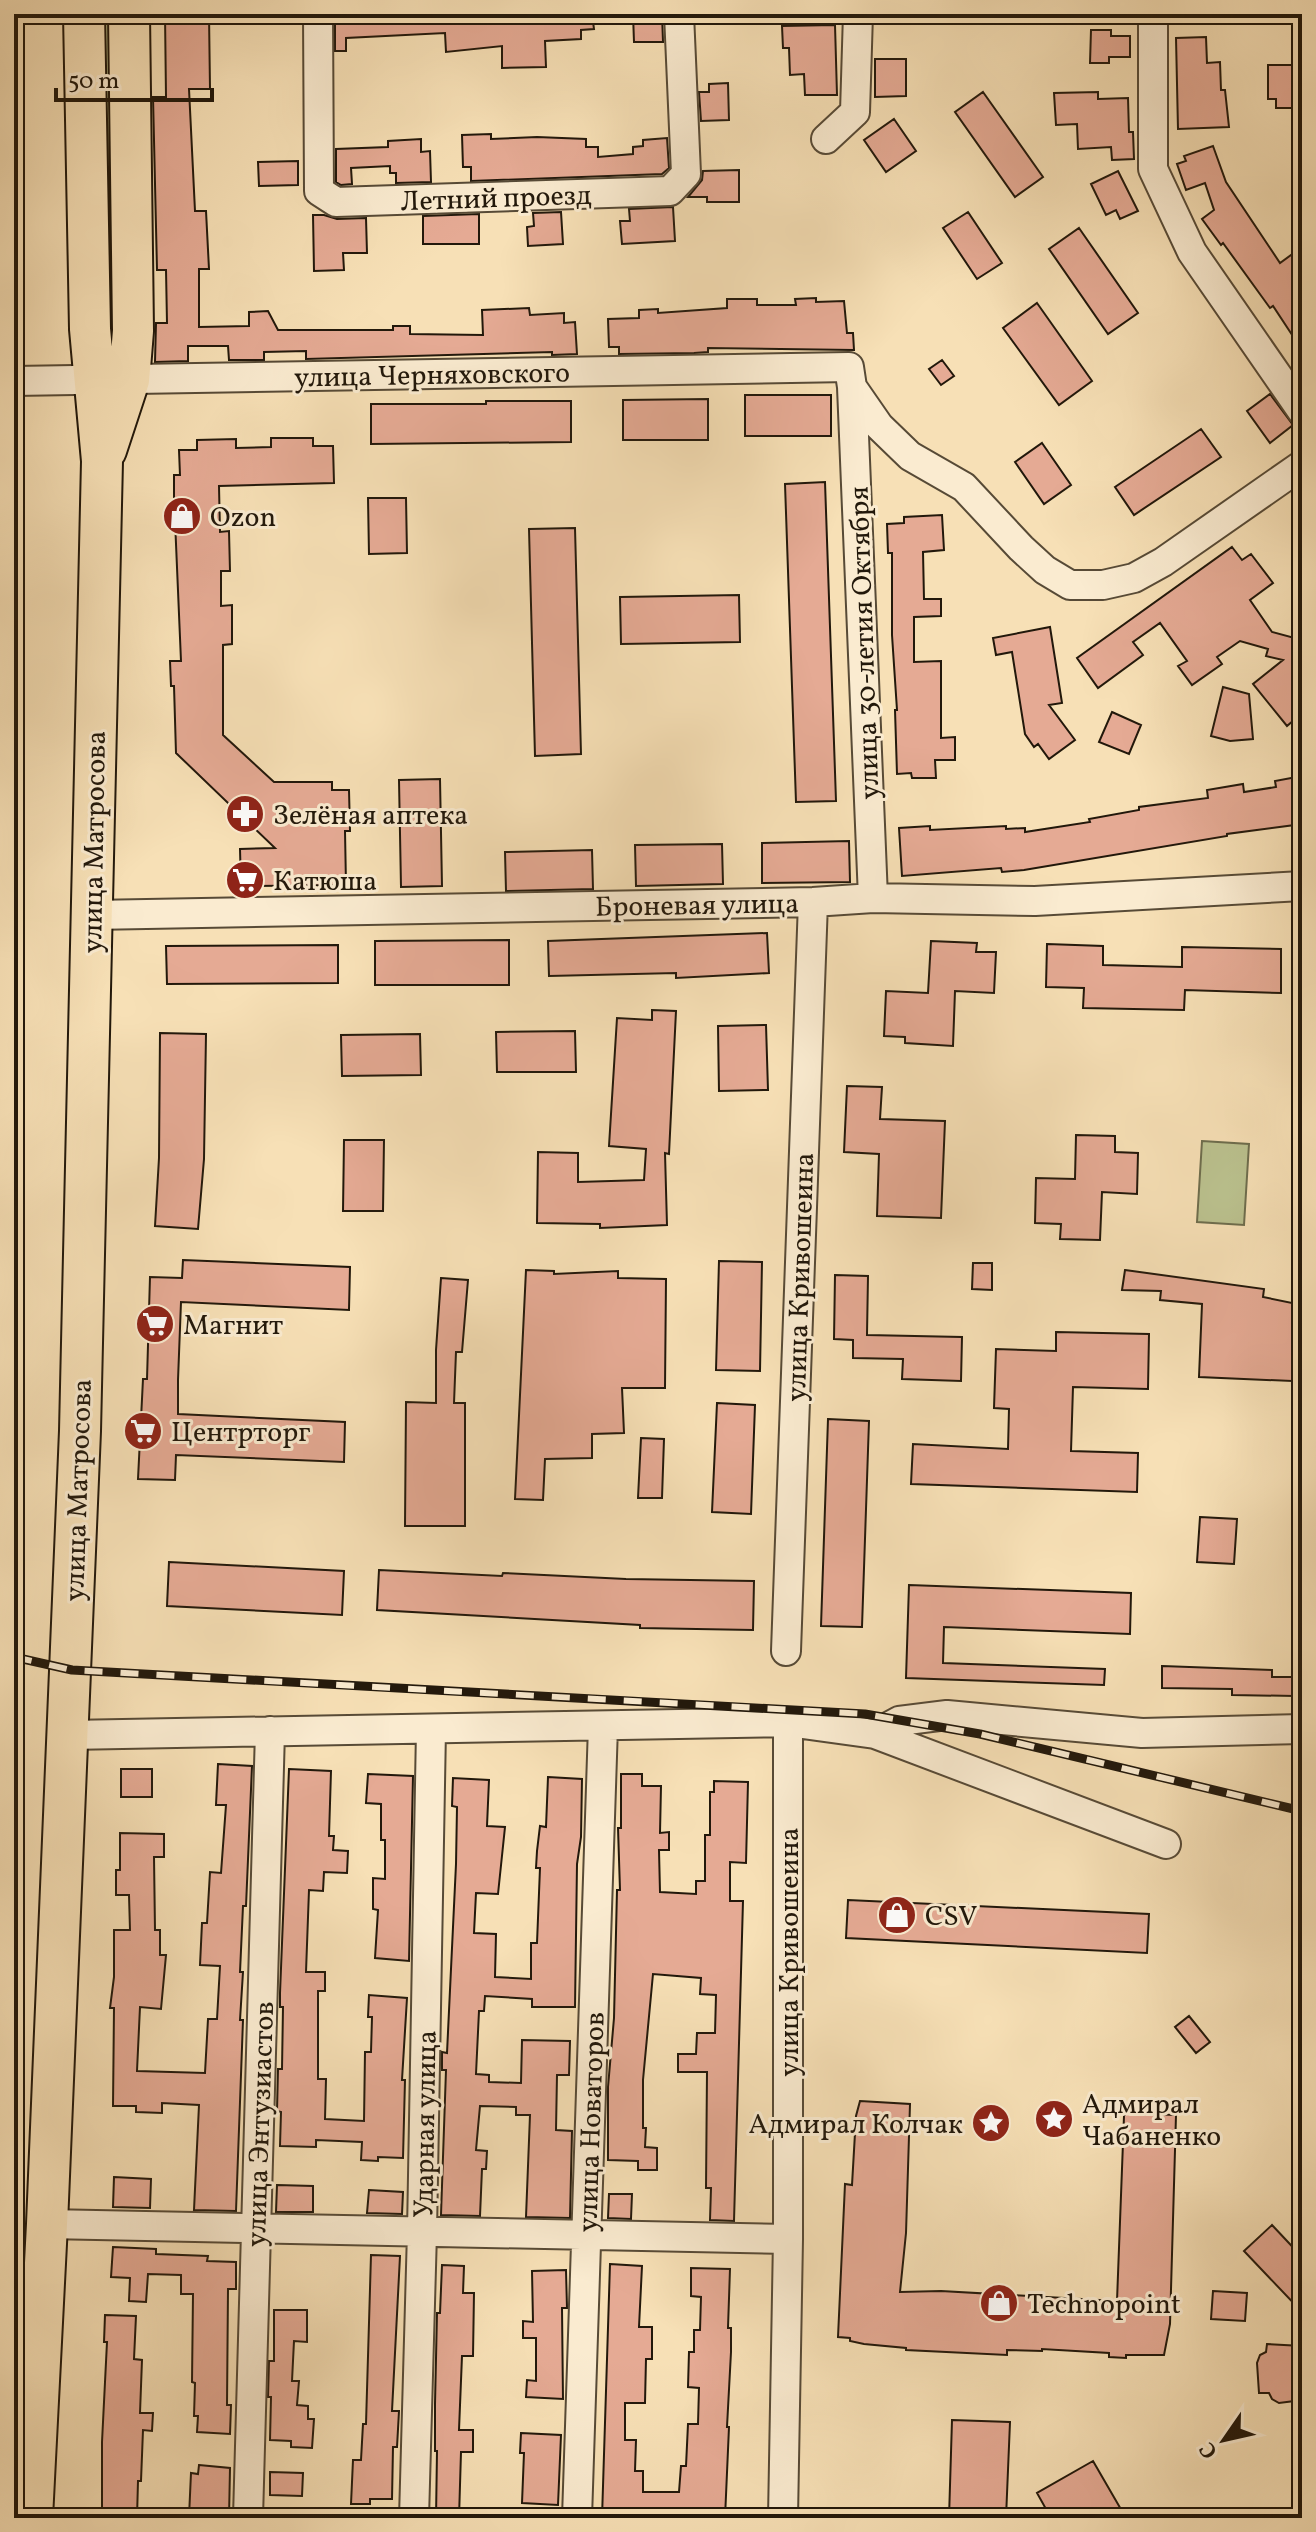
<svg xmlns="http://www.w3.org/2000/svg" width="1316" height="2532" font-family="Vollkorn,serif">
<rect width="100%" height="100%" fill="#f7e0b6"/>
<filter id="stains"><feTurbulence type="fractalNoise" baseFrequency=".0025" numOctaves="4"/><feColorMatrix values="0 0 0 0 .2 0 0 0 0 .09 0 0 0 0 .02 0 0 0 .5 -.17"/></filter>
<radialGradient id="worn" r=".72"><stop offset=".6" stop-color="#630" stop-opacity="0"/><stop offset="1" stop-color="#630" stop-opacity=".3"/></radialGradient>
<path fill="#bbc28f" stroke="#6e6d4d" stroke-width="2" d="M95,14H118L123,331H99Z
M1202,1141L1249,1144L1244,1225L1197,1222Z"/>
<path fill="#e5aa94" stroke="#22180b" stroke-width="2" d="M165,14H209L210,89H189L195,211H206L209,269H199V327L249,326V312L268,311L278,330H393V326H410V334L483,335L482,310L529,308L530,315L564,313V323L575,322L577,354L552,355V352L306,359V351L264,352V360H229L228,346H188V361L155,362L156,323H167L166,270H157L153,97H166Z
M335,14H592L594,29L581,30V39L545,41L546,67L502,68V46L446,52L445,33L346,38V51H335Z
M633,14H662L663,42H634Z
M835,25L837,95H805L804,74L790,75L789,48H783L782,26Z
M1091,30H1111V36H1130V57H1109V63H1090Z
M1206,37L1207,63L1220,62L1221,90H1225L1229,127L1178,129L1176,38Z
M875,59H906V96L875,97Z
M1268,65H1294V108H1276V99H1268Z
M728,83L729,120L701,121L699,92H709V84Z
M983,92L1043,177L1015,197L955,112Z
M1098,92V99L1128,98L1129,132H1133L1134,159L1112,160L1111,147L1078,149L1077,124L1056,125L1054,93Z
M894,119L916,151L886,172L864,140Z
M491,134V139L537,137L586,139V147H598V157L633,154V147L643,146V140L667,138L669,168L662,174L471,181V167H463L462,135Z
M421,139V152L430,151L431,182L396,183V173H390V166L351,168L352,184L341,185L336,182V149L388,147V141Z
M1213,146L1226,182L1280,263L1302,247V350L1273,306L1270,308L1223,243L1221,245L1202,219L1214,210L1205,183L1186,190L1177,164L1186,161L1184,156Z
M298,161V185L259,186L258,162Z
M739,170V202H707V197H688L702,180L703,171Z
M1118,171L1138,211L1120,219L1116,210L1106,215L1091,184Z
M673,207L675,241L622,244L620,221H630L629,209Z
M561,212L563,244L528,246L527,227L534,226L533,213Z
M968,212L1002,263L977,279L943,228Z
M479,214V244H423V216Z
M313,215H324L337,219L366,218L367,253H343L344,270L314,271Z
M1079,228L1138,313L1108,334L1049,249Z
M816,298V302L844,301L847,333H853L854,350L708,348V352L694,353L619,354V347H609L608,319L639,318V310L658,309V313L727,308V299H757V305H796L795,299Z
M1037,303L1092,381L1059,405L1003,328Z
M942,360L954,376L941,385L929,369Z
M1270,394L1293,425L1270,443L1247,411Z
M745,395H831V436H745Z
M708,399V440H623V400Z
M486,401H571V442L371,444V404H486Z
M1201,429L1221,457L1134,515L1115,487Z
M271,438H313V446H333L334,483L219,486L220,532L229,531L230,571H221V606L232,605V644L223,645V735L274,782H332V790H349L350,831H345L346,885L241,886L240,849L275,848L176,753L174,686H171L170,661H181L174,497V475H180L179,450H197V440L236,439V448L271,447Z
M1042,443L1071,485L1044,504L1015,462Z
M825,482L836,801L796,802L785,484Z
M368,498H406L407,553L369,554Z
M942,515L944,550L923,552L924,599H941V616L914,617V662L941,661V738L955,737V760H935L936,778H912L911,773L897,774L895,710H897L892,635V553H888L887,524L904,523V517Z
M575,528L581,754L535,756L529,529Z
M1232,547L1242,560L1251,554L1273,583L1250,600L1272,632L1302,640V713L1287,726L1253,684L1283,660L1266,656L1268,649L1240,641L1217,657L1222,664L1192,685L1178,666L1187,661L1160,623L1133,642L1143,655L1098,688L1077,658Z
M739,595L740,642L621,644L620,597Z
M1050,627L1062,703L1049,705L1075,740L1049,759L1038,744L1034,747L1025,734L1012,652L996,655L993,638Z
M1223,687L1249,694L1253,739L1230,741L1211,736Z
M1112,712L1141,725L1129,754L1099,742Z
M1302,776V824L1227,834V836L1024,870L1002,872L1001,868L902,876L899,828L930,826V830L1006,826V829L1025,828V832L1090,822L1089,819L1139,810V807L1208,798L1207,790L1243,784L1244,792L1276,787L1275,781Z
M440,779L442,886L401,887L399,780Z
M849,841L850,882L762,883V843Z
M722,844L723,884L636,886L635,845Z
M592,850L593,889L506,891L505,852Z
M767,933L769,973L676,978V973L549,976L548,941Z
M509,940V985H375V941Z
M931,941L977,943L976,952H996L994,993L955,991L953,1046L905,1043V1037L884,1036L886,991L928,993Z
M1047,944L1103,946V965L1182,967V947L1281,949V993L1185,990L1184,1010L1083,1008L1084,988L1046,987Z
M338,945V983L167,984L166,946Z
M652,1010L676,1011L669,1154L665,1153L667,1225L600,1228V1224L537,1223L538,1152L578,1153V1182L644,1180L646,1149L609,1146L617,1018L652,1020Z
M766,1025L768,1090L719,1091L718,1026Z
M575,1031L576,1072H497L496,1032Z
M160,1033L206,1034L204,1159L198,1229L155,1226L159,1158Z
M420,1034L421,1075L342,1076L341,1035Z
M847,1086L882,1087L880,1119L945,1121L941,1218L877,1216L879,1154L844,1152Z
M1076,1135L1115,1136V1152L1138,1153L1137,1194L1102,1192L1100,1240L1060,1239L1061,1224L1035,1223L1036,1178L1075,1179Z
M344,1140H384L383,1211H343Z
M183,1260L350,1267L349,1310L181,1302L178,1380V1414L345,1422L344,1462L176,1455L175,1480L138,1479L143,1379H147L150,1277L182,1278Z
M719,1261L762,1262L760,1371L716,1370Z
M973,1263H992V1290L972,1289Z
M526,1270L554,1271V1274L618,1271V1278L666,1279L665,1388H622L624,1433L592,1434V1458L545,1459L543,1500L515,1499Z
M1125,1270L1264,1289L1263,1297L1302,1305V1326L1294,1324L1292,1381L1199,1377L1202,1304L1160,1300L1161,1291L1122,1290Z
M835,1275L868,1276L867,1335L962,1337L961,1381L902,1379L903,1359L853,1358V1340L834,1339Z
M441,1278L468,1280L462,1352H456L454,1403H465V1526H405L406,1402L436,1403V1350Z
M1056,1332L1149,1334L1148,1389L1073,1387L1071,1451L1138,1453L1137,1492L911,1484L913,1444L1008,1449L1009,1409L994,1408L996,1349L1056,1351Z
M717,1403L755,1405L751,1514L712,1512Z
M828,1419L869,1421L862,1627L821,1626Z
M641,1438L664,1439L662,1498H638Z
M1200,1517L1237,1519L1234,1564L1197,1562Z
M169,1562L344,1571L342,1615L167,1606Z
M379,1570L502,1576L503,1573L626,1579L754,1581L753,1630L640,1628V1625L377,1610Z
M909,1585L1131,1593L1130,1634L944,1627L943,1663L1105,1669L1104,1685L906,1678Z
M1162,1666L1272,1670V1677H1295L1294,1696L1232,1695V1689L1162,1688Z
M218,1764L252,1766L246,1906H243L240,1972H243L240,2020H243L236,2211L194,2210L199,2105L162,2103V2113L136,2112V2106H113L114,2008H110L114,1977V1930H130L129,1895H116V1870H120V1833L164,1834V1857H154L155,1930H160V1955H166L161,2009L140,2007L137,2071L205,2073L208,2019H217L220,1966L200,1965L202,1923H207L210,1872L221,1873L226,1805H216Z
M121,1769H152V1797H121Z
M289,1769L331,1771L329,1836H334L333,1850L348,1851L347,1873L324,1872L323,1891L309,1890L306,1972H325V1991H318V2079H326L325,2119L364,2121L365,2052H371L372,2017H368L369,1995L407,1998L402,2080H405L403,2158L378,2157V2161L361,2160L362,2142L316,2140V2147L280,2146L281,2112L277,2111L278,2069H282L283,2007H280V1993Z
M368,1774L413,1776L409,1961L375,1958L378,1910L373,1909V1878L385,1879V1840H381V1804L366,1803Z
M621,1774H642V1786H661L660,1833L669,1832V1850H659L660,1892L696,1894V1881H705V1835H710V1792H714V1781L748,1782L746,1863L730,1862V1901H743L734,2221L710,2220L711,2188H706L707,2072H678V2054H696L697,2033H715L716,1995L700,1994L701,1978L653,1974L643,2080V2128H646L645,2147L657,2148V2170H638V2161L608,2160V2087L614,2018L617,1890H620L618,1828H621Z
M548,1777L582,1779L581,1837L577,1864L575,2007H532V1999L485,1996L484,2011H479L476,2074L489,2075V2082L521,2083L522,2040L570,2041L569,2075H557L556,2130L572,2131L570,2218L526,2217L530,2115H516V2107L480,2106L476,2150L487,2151L486,2169H482L480,2216L441,2215L446,2070H442V2052L447,2053L456,1864L457,1807L452,1806L453,1778L489,1780L487,1826L505,1827L498,1894L476,1893L474,1933L496,1934L495,1977L531,1979V1943H537L540,1868H536L537,1851L540,1826L546,1827Z
M848,1900L1149,1914L1147,1953L846,1938Z
M1189,2016L1210,2042L1196,2053L1175,2027Z
M860,2101L910,2104L906,2233L900,2292L941,2291L1117,2301L1124,2116L1126,2113L1176,2115L1170,2324L1164,2355H1126V2358L1109,2357V2353L1042,2349V2351L1007,2350V2355L906,2350V2348L864,2344L850,2341V2338L838,2337L845,2184L852,2185L856,2116Z
M114,2177L151,2179L150,2208L113,2207Z
M277,2185L313,2186V2212H276Z
M369,2190L403,2192L402,2214L367,2213Z
M609,2194H632L631,2219L608,2218Z
M1272,2225L1302,2257V2312L1244,2251Z
M113,2247L156,2249V2254L208,2256L207,2261L236,2262V2289H228L227,2405H231L230,2434L197,2432L198,2416H194L195,2383L192,2382L193,2294H181V2275L148,2274L146,2302L129,2301L130,2278L111,2277Z
M371,2255L400,2256L392,2411H399L397,2447H393L392,2499H370V2504H351L353,2460H361L363,2424H366Z
M610,2264L642,2266L639,2327H652V2359H646L645,2403H625V2440H636L635,2471H643V2492H679L681,2466H686L688,2424H698L699,2388L688,2387L689,2352H694V2330H700L701,2297L691,2296V2268L730,2269L728,2328H731V2352L727,2427H729L725,2518H602Z
M442,2265L464,2266L463,2293H474L473,2356H462L459,2430H473V2452H461L459,2518H436L437,2451H435V2404L437,2313H440Z
M566,2270L567,2308H562L563,2399L526,2397L527,2380L536,2381V2338H523V2321L533,2322L532,2271Z
M1213,2291L1247,2293L1245,2321L1211,2319Z
M274,2310H307V2342L294,2341L292,2381H299L297,2405L308,2406V2419H314L312,2448L291,2447V2441L270,2440L271,2397H268L269,2361H274Z
M105,2315L136,2316L134,2359L142,2360L140,2413H153L152,2431L143,2430L141,2481H138L137,2518H102V2442L107,2342H104Z
M1267,2344L1302,2346V2400L1279,2403L1272,2399L1269,2393H1259L1257,2363L1260,2355L1266,2352Z
M952,2420L1010,2422L1006,2518H949Z
M521,2433L561,2435L558,2505L522,2503L524,2453H520Z
M1093,2461L1126,2518H1051L1037,2493Z
M199,2465L230,2468L229,2518L189,2517L191,2473L198,2474Z
M270,2472L303,2473L302,2496L270,2495Z"/>
<g fill="none" stroke-linecap="round" stroke-linejoin="round">
<defs>
<path id="minor" d="M318,14L319,191L336,202L670,191L686,174L679,14
M1153,14V169L1192,252L1302,411
M826,139L855,112L858,14
M14,381L849,367L852,387L873,898
M852,387L879,426L910,456L964,487L1021,548L1045,570L1070,585H1103L1134,578L1163,562L1302,465
M92,915L813,902L873,898L1035,901L1302,886
M786,1651L813,902
M875,1734L899,1721L947,1715L1142,1733L1302,1729
M69,1735L788,1722L875,1734L1166,1844
M47,2224L788,2239
M248,2518L270,1731
M414,2518L422,2232L431,1729
M577,2518L603,1726
M783,2518L788,2239V1722"/>
<path id="highway" d="M106,450L129,380L133,331L129,14
M32,2518L47,2224L80,1431L102,461L90,329L84,14"/>
</defs>
<use href="#minor" stroke="#574a36" stroke-width="32"/>
<use href="#highway" stroke="#22180b" stroke-width="44"/>
<use href="#minor" stroke="#faebd0" stroke-width="28"/>
<use href="#highway" stroke="#f7e0b6" stroke-width="40"/>
<defs>
<path id="rail" d="M14,1657L72,1670L865,1714L980,1734L1302,1811"/>
</defs>
<use href="#rail" stroke="#22180b" stroke-width="9"/>
<use href="#rail" stroke="#faebd0" stroke-width="6" stroke-dasharray="18" stroke-linecap="butt"/>
</g>
<defs>
<symbol id="shop-disc" viewBox="-11 -11 22 22"><circle r="9.5" fill="#8f2418" stroke="#faebd0"/><path d="M-5-2.5h2.3a2.7 3.5 0 0 1 5.4 0H5L5.5 6h-11ZM-1.5-2.5h3a1.5 2.3 0 0 0-3 0Z" fill="#fff"/></symbol>
<symbol id="pharmacy-disc" viewBox="-11 -11 22 22"><circle r="9.5" fill="#8f2418" stroke="#faebd0"/><path d="M-2-6h4v4h4v4h-4v4h-4v-4h-4v-4h4Z" fill="#fff"/></symbol>
<symbol id="supermarket-disc" viewBox="-11 -11 22 22"><circle r="9.5" fill="#8f2418" stroke="#faebd0"/><path d="M-6-5.5h2.5l.6 2H6L4.5 2H-2.5L-4.4-4H-6ZM-1.5 3.2a1.3 1.3 0 1 0 .1 0ZM3 3.2a1.3 1.3 0 1 0 .1 0Z" fill="#fff"/></symbol>
<symbol id="sight-disc" viewBox="-11 -11 22 22"><circle r="9.5" fill="#8f2418" stroke="#faebd0"/><path d="M0-6L1.8-2.2L6-1.7L2.9 1.2L3.7 5.4L0 3.3L-3.7 5.4L-2.9 1.2L-6-1.7L-1.8-2.2Z" fill="#fff"/></symbol>
</defs>
<g fill-rule="evenodd">
<use href="#shop-disc" x="160" y="494" width="44" height="44"/>
<use href="#pharmacy-disc" x="223" y="792" width="44" height="44"/>
<use href="#supermarket-disc" x="223" y="858" width="44" height="44"/>
<use href="#supermarket-disc" x="133" y="1302" width="44" height="44"/>
<use href="#supermarket-disc" x="121" y="1409" width="44" height="44"/>
<use href="#shop-disc" x="875" y="1893" width="44" height="44"/>
<use href="#sight-disc" x="1032" y="2097" width="44" height="44"/>
<use href="#sight-disc" x="969" y="2101" width="44" height="44"/>
<use href="#shop-disc" x="977" y="2281" width="44" height="44"/>
</g>
<g text-anchor="middle" stroke-width="6" stroke-linejoin="round" paint-order="stroke">
<g font-size="28" fill="#22180b" stroke="#faebd0">
<text transform="translate(496 197) rotate(-2)" y="10">Летний проезд</text>
<text transform="translate(432 374) rotate(-1)" y="10">улица Черняховского</text>
<text transform="translate(863 643) rotate(-92)" y="10">улица 30-летия Октября</text>
<text transform="translate(93 842) rotate(-89)" y="10">улица Матросова</text>
<text transform="translate(697 904) rotate(-1)" y="10">Броневая улица</text>
<text transform="translate(799 1277) rotate(-88)" y="10">улица Кривошеина</text>
<text transform="translate(77 1490) rotate(-88)" y="10">улица Матросова</text>
<text transform="translate(788 1952) rotate(-90)" y="10">улица Кривошеина</text>
<text transform="translate(590 2122) rotate(-88)" y="10">улица Новаторов</text>
<text transform="translate(259 2124) rotate(-88)" y="10">улица Энтузиастов</text>
<text transform="translate(424 2124) rotate(-89)" y="10">Ударная улица</text>
</g>
<g font-size="28" fill="#22180b" stroke="#faebd0" text-anchor="start">
<text x="210" y="526">Ozon</text>
<text x="273" y="824">Зелёная аптека</text>
<text x="273" y="890">Катюша</text>
<text x="183" y="1334">Магнит</text>
<text x="171" y="1441">Центрторг</text>
<text x="925" y="1925">CSV</text>
<text x="1082" y="2113">Адмирал<tspan x="1082" dy="32">Чабаненко</tspan></text>
<text x="963" y="2133" text-anchor="end">Адмирал Колчак</text>
<text x="1027" y="2313">Technopoint</text>
</g>
</g>
<rect width="1316" height="2532" fill="none" stroke="#f7e0b6" stroke-width="48"/>
<rect x="16" y="16" width="1284" height="2500" fill="none" stroke="#22180b" stroke-width="4"/>
<rect x="24" y="24" width="1268" height="2484" fill="none" stroke="#22180b" stroke-width="2"/>
<g transform="translate(1224 2440) rotate(236)" stroke="#faebd0" stroke-width="6" paint-order="stroke">
<path d="M0-6L14 30L0 20L-14 30Z" fill="#22180b"/>
<text y="-12" font-size="22" font-weight="bold" text-anchor="middle" fill="#22180b">С</text>
</g>
<path d="M56 88v12h156v-12" fill="none" stroke="#22180b" stroke-width="4"/>
<text x="68" y="88" font-size="24" fill="#22180b" stroke="#faebd0" stroke-width="6" paint-order="stroke">50 m</text>
<rect width="100%" height="100%" filter="url(#stains)"/>
<rect width="100%" height="100%" fill="url(#worn)"/>
</svg>
